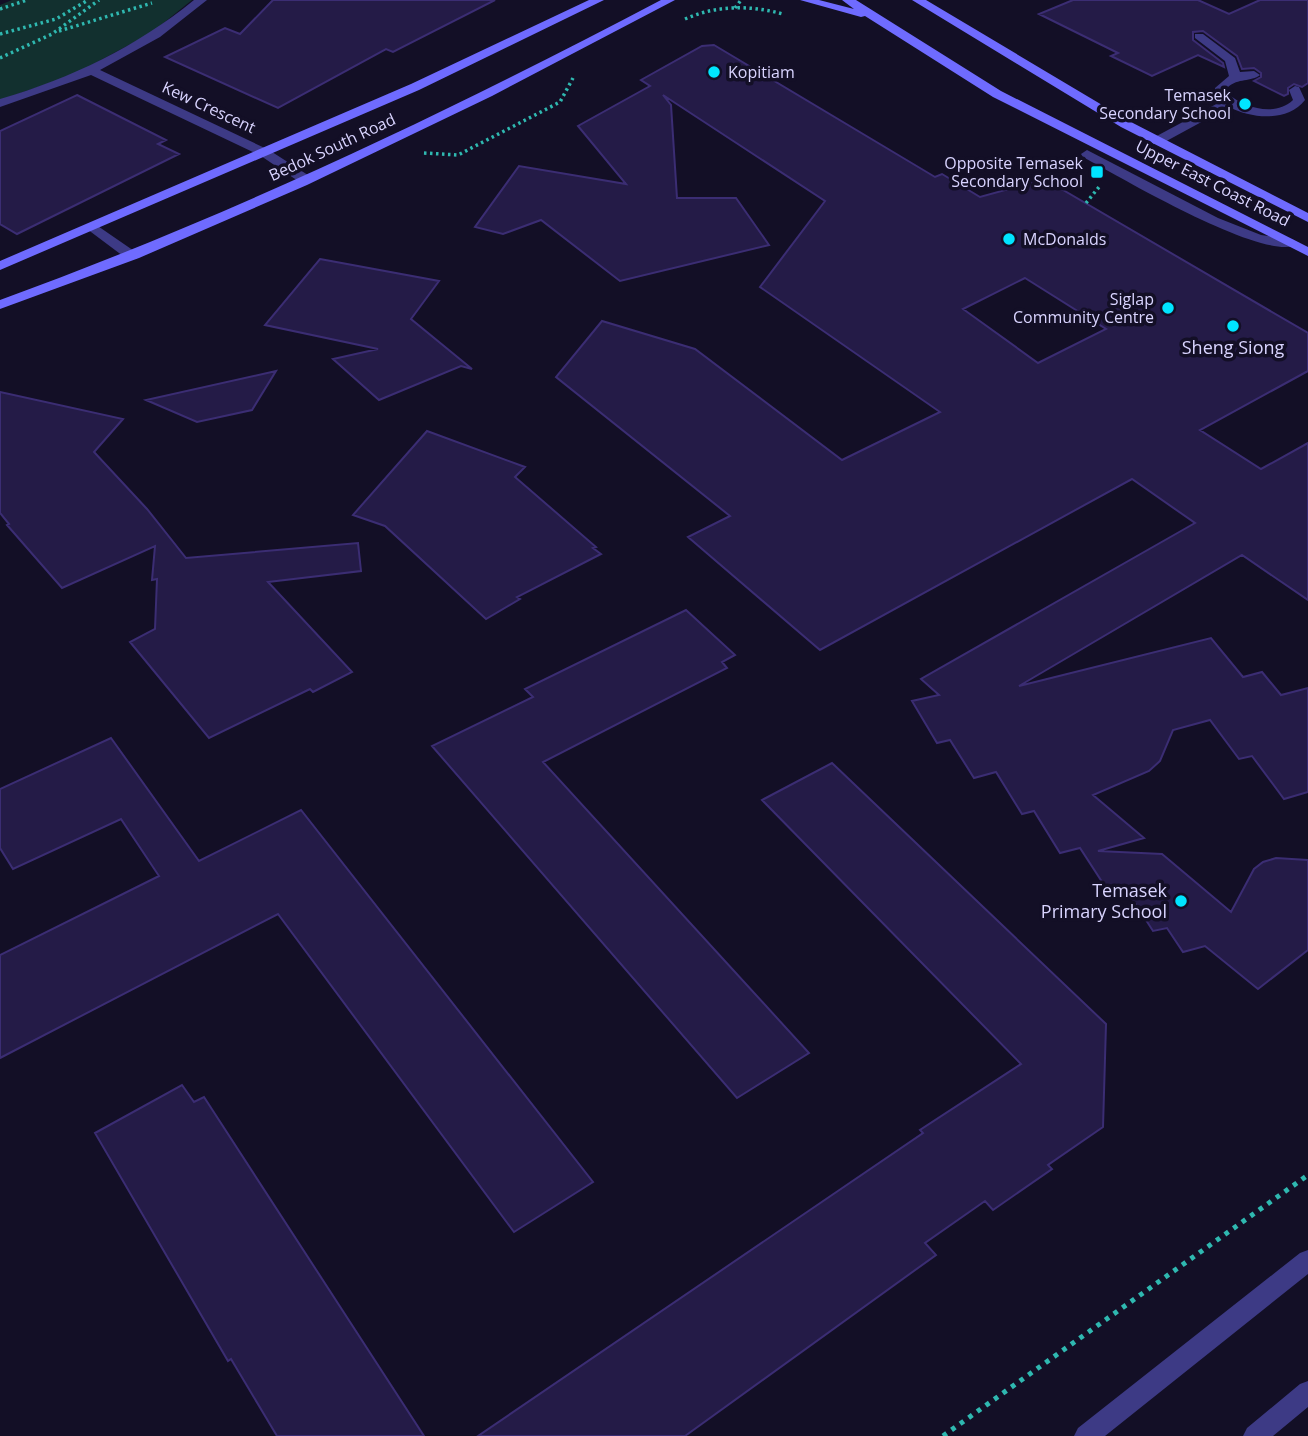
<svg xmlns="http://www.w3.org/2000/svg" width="1308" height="1436" font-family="'Open Sans',sans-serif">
<rect width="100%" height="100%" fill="#130f26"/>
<path fill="#12302f" d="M12,0H192L151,33L73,75L0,100V5Z"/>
<path fill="#241b47" stroke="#3b2d73" stroke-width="2" fill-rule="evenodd" d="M273,0H495L393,52L386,49L278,108L165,57L225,28L240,34Z
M1073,0H1198L1229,14L1260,0H1308V83L1302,87L1294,84L1288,88V94L1284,96L1254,81L1261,77V73L1254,68L1242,69L1237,56L1203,31L1193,32V40L1223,63L1224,67L1198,55L1152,76L1111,56L1118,53L1039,14Z
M714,45L935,177L942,174L980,197L1034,182L1051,183L1308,333V371L1200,430L1261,469L1308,443V600L1242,555L1019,686L1211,638L1243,677L1262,672L1281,695L1308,688V792L1284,799L1252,756L1239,759L1210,720L1173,730L1160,761L1149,771L1093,795L1144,838L1098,851L1162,854L1231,912L1254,869L1263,862L1276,858L1308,860V950L1258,989L1205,946L1183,952L1167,928L1153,931L1124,886L1108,891L1080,848L1060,853L1034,811L1022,814L996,772L974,778L950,740L937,743L912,701L939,695L921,679L1195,523L1132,479L820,650L688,537L730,516L556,377L602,321L695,349L842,460L940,412L760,287L825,201L663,95L671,105L677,198H736L769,245L620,281L541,220L503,234L475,227L519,166L626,184L578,126L650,86L641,80L702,46ZM1025,278L1106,329L1038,363L963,309Z
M77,95L166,140L158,144L179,154L17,234L0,224V131Z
M320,259L439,281L411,319L472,369L461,366L379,400L333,359L378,349L265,325Z
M276,371L252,410L197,422L146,400Z
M0,392L123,419L94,452L147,509L186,558L358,543L361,571L268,582L352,672L313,692L310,689L209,738L130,642L155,629L157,579L152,580L155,546L62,588L7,525L9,524L0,513Z
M427,431L525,467L515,477L596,547L593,548L601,554L517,597L520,599L486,619L385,526L353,515Z
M686,610L735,655L722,662L727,668L543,762L809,1053L737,1098L432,746L533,697L525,689Z
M111,738L199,861L301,810L593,1182L514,1232L278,914L0,1058V955L159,876L121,819L13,869L0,848V789Z
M832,763L1106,1024L1103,1127L1048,1165L1052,1169L993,1210L985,1201L925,1243L936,1255L685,1436H478L923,1133L920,1130L1021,1064L762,800Z
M182,1085L194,1102L204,1097L424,1436H277L231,1359L228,1361L95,1133Z"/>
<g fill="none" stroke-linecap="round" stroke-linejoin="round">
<path stroke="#2fb8b0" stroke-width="3.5" stroke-dasharray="2.5 3.5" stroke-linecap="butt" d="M735,8L741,0
M0,9L27,0
M685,19C717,5 750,5 783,14
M59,31L152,3
M0,34L56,19L88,0
M0,58L52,34L99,0
M424,153L458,155L560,102L573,78
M1086,203L1099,187"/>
<path stroke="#2fb8b0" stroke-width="5" stroke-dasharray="4.5 6" stroke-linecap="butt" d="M943,1436L1308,1175"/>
<path fill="#3d3a85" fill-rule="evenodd" d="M1195,34H1203L1235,58L1240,72L1254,71L1260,75C1251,82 1238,78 1228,87V94C1245,108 1275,117 1293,100L1289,90L1295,86L1299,87L1305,100C1288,122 1252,119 1229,107L1161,144H1153V138L1222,101L1216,95L1215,88L1229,76L1225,61L1195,38Z
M1087,150L1218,218L1261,235L1292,239L1299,243C1271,267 1115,174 1083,157L1081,154Z
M92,222L137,253V259H127L87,229L85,226Z"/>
<path fill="#3d3a85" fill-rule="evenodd" d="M194,0H207L160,37L100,70L269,150L311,177V183H301L261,156L91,75L0,107V99C72,78 136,47 194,0Z"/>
<path fill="#3d3a85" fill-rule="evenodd" d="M1308,1250V1274L1105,1436H1074L1078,1428L1300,1253Z
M1308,1381V1407L1273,1436H1243L1247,1428L1300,1384Z"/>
<path fill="#6f6bff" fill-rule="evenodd" d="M589,0H604L419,90L0,270V261L411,84Z
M661,0H675L492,96L307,185L139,258L0,309V300C228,217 446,113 661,0Z
M800,0H819L854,9L842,0H856L1001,91L1308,247V256L993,97L865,16L861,17Z
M912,0H926L1129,121L1308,213V222L1121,127Z"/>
</g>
<g fill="#00e5ff" stroke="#130f26" stroke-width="2.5">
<circle cx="714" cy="72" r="7"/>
<circle cx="1245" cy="104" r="7"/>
<rect x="1090" y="165" width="14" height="14" rx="3.5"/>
<circle cx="1009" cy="239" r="7"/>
<circle cx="1168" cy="308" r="7"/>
<circle cx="1233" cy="326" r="7"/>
<circle cx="1181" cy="901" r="7"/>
</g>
<g text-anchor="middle" stroke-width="7" stroke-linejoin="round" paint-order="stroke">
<g font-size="16" fill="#d9d4ff" stroke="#130f26" text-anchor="end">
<text x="728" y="78" text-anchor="start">Kopitiam</text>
<text x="1231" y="101">Temasek<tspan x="1231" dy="18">Secondary School</tspan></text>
<text x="1083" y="169">Opposite Temasek<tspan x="1083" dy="18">Secondary School</tspan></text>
<text x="1023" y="245" text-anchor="start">McDonalds</text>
<text x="1154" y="305">Siglap<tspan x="1154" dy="18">Community Centre</tspan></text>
</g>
<g font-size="16" fill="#d9d4ff" stroke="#130f26">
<text transform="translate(209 107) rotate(25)" y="6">Kew Crescent</text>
<text transform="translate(332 147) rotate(-25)" y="6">Bedok South Road</text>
<text transform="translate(1213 183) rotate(27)" y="6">Upper East Coast Road</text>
</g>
<g font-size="18" fill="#d9d4ff" stroke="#130f26">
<text x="1233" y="354">Sheng Siong</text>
<text x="1167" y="897" text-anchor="end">Temasek<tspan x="1167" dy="21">Primary School</tspan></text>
</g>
</g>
</svg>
